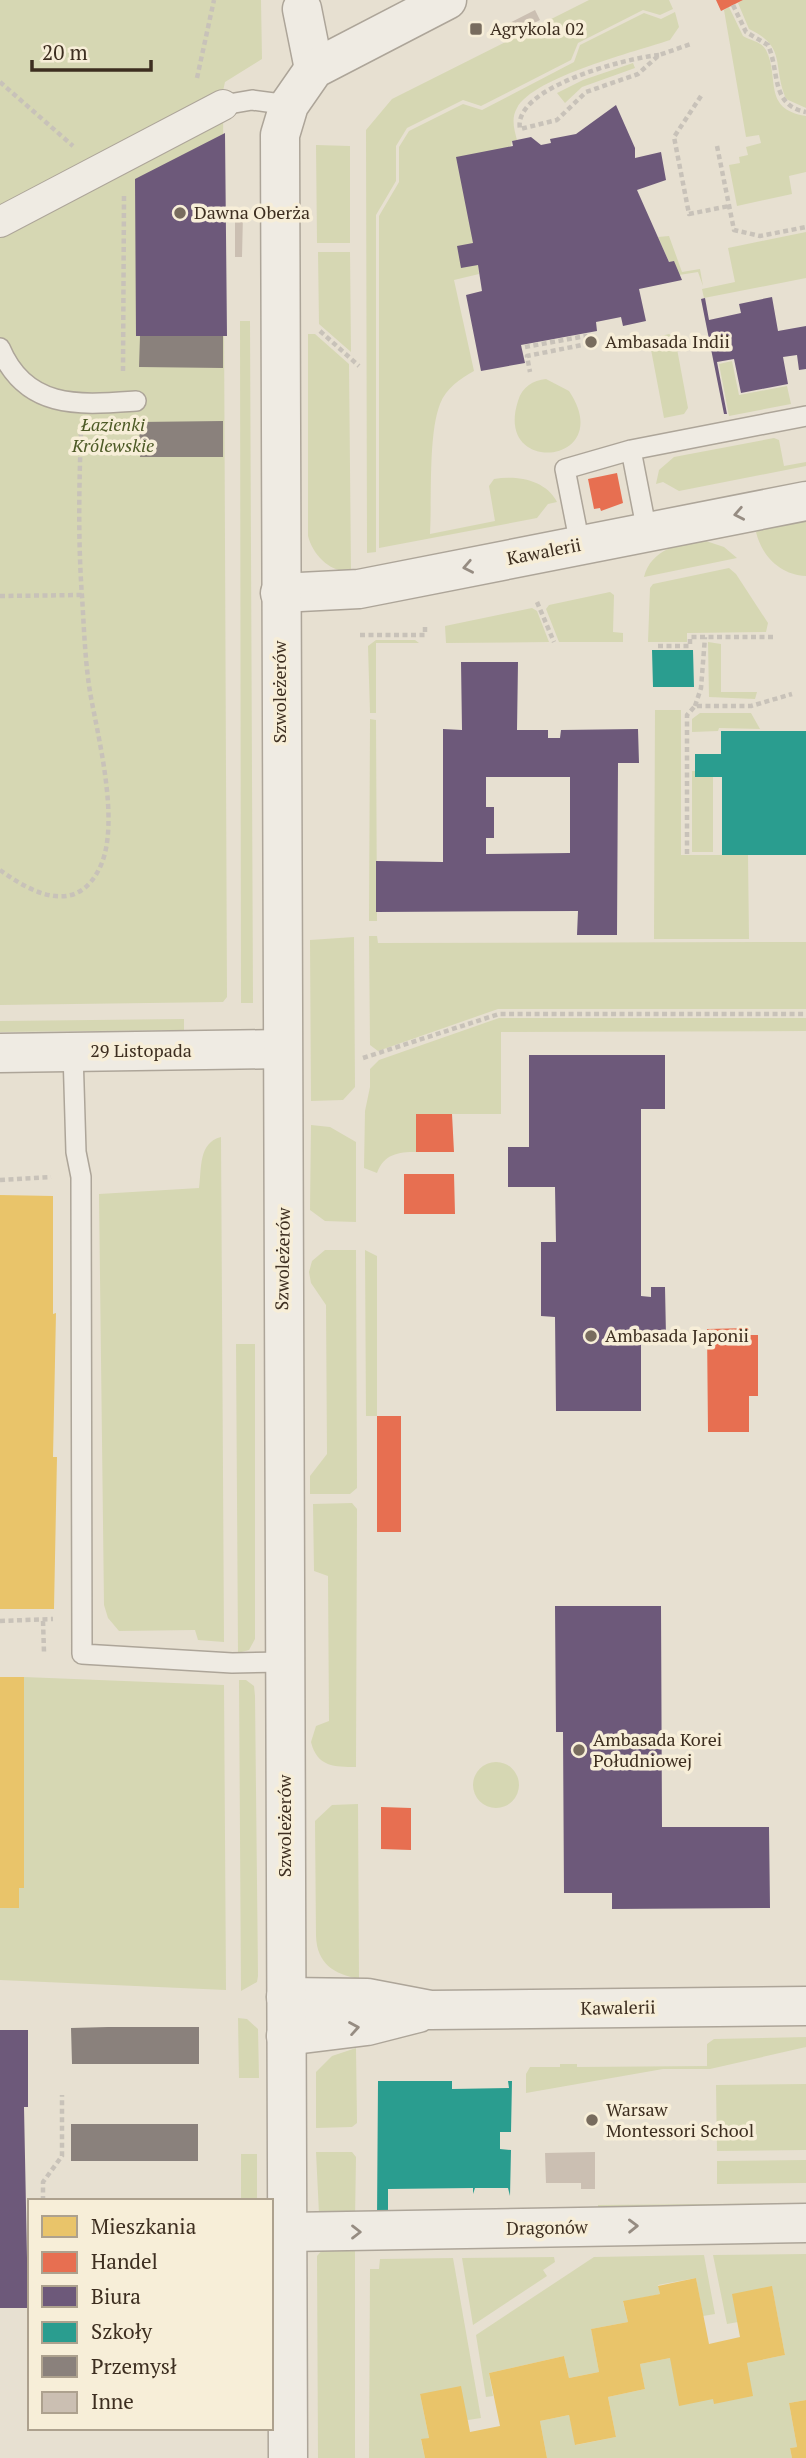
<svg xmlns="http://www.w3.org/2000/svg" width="806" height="2458" font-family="'PT Serif',serif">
<rect width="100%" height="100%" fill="#e7e0d1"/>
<path fill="#d6d7b3" d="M0,0H261L262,59L225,82L223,91L227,997L223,1002L0,1005Z
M589,0H669L673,9L660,15L643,10L578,43L571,60L481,106L463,100L407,128L396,146V181L376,215V552L367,553L366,130L392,99Z
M743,0H806V108L786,99C772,65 787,47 749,29L738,3Z
M729,7L743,36C751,41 761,41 766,50C780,78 762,109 806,116V172L789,176L792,194L737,206L729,165L740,163L739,157L748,155L746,147L761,143L759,135L746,137L724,10Z
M675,12L679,27L670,40C638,51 533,77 517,108C511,118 514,129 517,140L512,141L478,265L479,274L454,280L474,371C460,379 446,388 440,404C428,435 432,499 430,534L495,521L489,486L494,479C517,475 546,480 557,502L548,504L537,518L379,548V216L399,182V147L409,131L463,104L482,110L574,62L580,45L644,13L661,19Z
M633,63L635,68L582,87L565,103L557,93L583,80Z
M316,145L350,146V243H317Z
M806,232V278L704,298L702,289L735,282L728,248Z
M669,236L682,272L700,269L703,286L698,272L679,275L669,262L658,237Z
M318,252H350L351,352L319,324Z
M240,321H250L253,1003H241Z
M308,334H315L349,364L351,571C330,573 313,555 308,536Z
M669,334L675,338L688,408L684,414L664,418L649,339Z
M732,361L739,395L787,386L791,404L729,416L719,364Z
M546,379L569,391C618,464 493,478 518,401C522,387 533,380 546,379Z
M774,438L779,440L784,466L806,462V466L679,491L663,482L656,484L659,470L674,457Z
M806,516V576C781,575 762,557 756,532Z
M706,541L724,547L737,558L644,577C651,549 681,542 706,541Z
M729,568L736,574L768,623L766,632L687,633V642H648L650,588L653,584Z
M610,592L614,595L613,632L623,633V642H559L546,609L549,605Z
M532,608L537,611L549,642L446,643L445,626Z
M376,640H415L419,643H376V713H370L368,646Z
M708,642L721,644V692H757L755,699L709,697Z
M655,710H681V855H748L749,939H654Z
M700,713H751L760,729L719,728L718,731L692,732V719Z
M370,719L376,720L377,921H369Z
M692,771H695V777H713V852H692Z
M369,936H377L378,943L806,942V1009H498L378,1051L370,1045Z
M354,937L355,1087L343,1100L311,1101L310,940Z
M499,1018H806V1031L501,1032V1114H417L416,1152C398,1152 384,1154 377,1173L364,1168L365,1111L370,1087V1069L379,1060Z
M184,1019V1030L0,1032V1021Z
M311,1125L330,1127L356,1142V1222L325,1221L310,1210Z
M221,1137L224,1642L198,1640L195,1630L119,1631L108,1618L104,1605L99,1194L199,1188C202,1168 198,1143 221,1137Z
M325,1250H356L357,1488L350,1494H310V1476L327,1454L326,1305L311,1283L309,1272L312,1261Z
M365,1250L377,1256V1416H366Z
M236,1344H255V1639L249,1650L238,1653Z
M352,1503L357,1509L356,1767C335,1767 317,1767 311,1742L316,1726L329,1721L328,1576L314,1571L313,1504Z
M24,1677L224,1685L226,1990L0,1980V1908H19V1888H24Z
M239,1680H246L254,1686L255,1696L258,1976L257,1982L241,1991Z
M473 1785a23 23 0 1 1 46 0a23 23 0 1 1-46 0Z
M358,1804L359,1979C334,1974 317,1964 316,1936L315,1821L332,1805Z
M238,2018L247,2019L258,2029L259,2078H239Z
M806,2037V2047L710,2069H663L526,2093V2074L530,2067H560V2064H577V2067L707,2066V2044L714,2039Z
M356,2048L357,2123L352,2127L316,2128V2072L332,2056Z
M806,2084V2150L717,2151L716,2085Z
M316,2152H352L356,2157L355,2219L319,2214Z
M241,2154H257V2201H241Z
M806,2160V2183L717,2184V2161Z
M806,2203V2211L598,2212V2205Z
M324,2248H355V2458H318L317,2256Z
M806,2254V2400L789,2403L797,2447L790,2448L792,2458H547L540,2421L569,2415L576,2445L616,2437L608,2397L645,2389L640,2364L670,2358L747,2363L785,2355L772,2287L738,2322L727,2324L713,2255Z
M704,2255L715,2314L703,2316L696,2278L658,2285L660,2294L623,2302L628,2322L591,2329L599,2372L569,2378L564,2356L489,2373L493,2396L486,2397L476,2335L594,2257Z
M554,2257L555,2262L543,2270L547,2276L473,2325L462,2258Z
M453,2258L481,2418L468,2420L420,2394L429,2438L421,2440L425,2458H369L370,2269H379L380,2259Z"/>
<path fill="#e9c46a" d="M0,1195L53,1196V1314L56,1313L53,1457H57L54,1609H0Z
M0,1677H24V1888H19V1908H0Z
M696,2278L709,2344L740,2337L732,2294L772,2286L785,2355L747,2363L753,2396L714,2404L713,2399L679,2406L670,2358L640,2364L645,2389L608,2397L616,2437L575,2445L569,2415L540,2421L547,2458H425L421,2439L429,2438L420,2394L461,2386L470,2432L500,2426L489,2373L564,2356L569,2378L599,2372L591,2329L628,2322L623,2301L660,2294L658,2286Z
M806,2400V2458H792L790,2448L797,2447L789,2403Z"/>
<path fill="#e76f51" d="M716,0H743L721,11Z
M617,473L623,503L601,511L600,508L594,509L588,479Z
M416,1114H452L454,1152H416Z
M404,1174H454L455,1214H404Z
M749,1328V1335H758V1396H749V1432H708L707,1329Z
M377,1416H401V1532H377Z
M381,1807L411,1808V1850L381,1849Z"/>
<path fill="#6d597a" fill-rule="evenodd" d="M616,105L635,148V158L661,152L666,180L637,190L669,262L674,261L682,280L639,289L646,321L623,326L621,317L596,322L597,331L521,345L525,363L481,371L466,295L482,291L478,265L461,268L457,246L473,243L456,157L513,146L512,141L531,137L541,145L551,143L550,139L576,134Z
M225,133L227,336H136L135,179Z
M772,297L778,331L806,326V369L799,370L797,355L783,357L788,384L741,393L734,359L717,362L727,414H724L701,299L705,298L709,320L741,313L739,304Z
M461,662H518L517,730H548V738H560L561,730L638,729L639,763H618L617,935H577L578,911L376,912V861L443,862V729L462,730ZM486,777H570V853L486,854V838H494V807H486Z
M529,1055H665V1109H641V1296L651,1297V1287H665L666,1336L641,1337V1411H556L555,1317L541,1316V1242H556L555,1187H508V1147H529Z
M555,1606H661L662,1827H769L770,1908L612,1909V1893H564L563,1732H556Z
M0,2030H28V2107H24L28,2308H0Z"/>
<path fill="#2a9d8f" d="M652,650H693L694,687H653Z
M721,731H806V855H722V777H695V754H721Z
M378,2081H452V2089L509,2088L508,2081H512L511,2132H500V2149L511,2150L510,2196L508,2188H475L473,2194V2188L388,2189V2214L377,2219Z"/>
<path fill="#8a817c" d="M140,336H223V368L139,367Z
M223,421V457H140L139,422Z
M108,2027H199V2064H72L71,2028Z
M71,2124H198V2161H71Z"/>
<path fill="#cbbfb2" d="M535,10L540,20L501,40L496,30Z
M235,213L243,214L242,257H235Z
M595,2152V2189H581V2183H546L545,2153Z"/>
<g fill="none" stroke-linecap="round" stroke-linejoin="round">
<defs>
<path id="service" d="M223,105L252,100L289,105
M0,348C26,410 79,405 136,401
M631,450L647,532
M580,545L565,469L631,450L806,416
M73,1052L76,1152L81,1177L82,1654L232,1663L285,1662"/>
<path id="pedestrian" d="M0,222L223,105"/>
<path id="minor" d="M302,9L314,69
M280,593L359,589L806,501
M0,1053L282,1049
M286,1997L367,1998L430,2010L806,2006
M286,2036L367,2026L418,2013
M288,2232L806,2223"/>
<path id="tertiary" d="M288,2458L280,135L289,105L314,69L447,0"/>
</defs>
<use href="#service" stroke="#ada599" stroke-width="22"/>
<use href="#pedestrian" stroke="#ada599" stroke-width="32"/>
<use href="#minor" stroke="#ada599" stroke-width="41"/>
<use href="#tertiary" stroke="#ada599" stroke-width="41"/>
<path stroke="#c8c2b9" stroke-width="4.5" stroke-dasharray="5 3.5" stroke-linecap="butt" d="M733,5L746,32L768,45C780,72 770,105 806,112
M659,55C627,58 512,87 520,129L557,120L586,92L638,74L659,55L691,44
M197,78L214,0
M0,82L73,146
M701,96L674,137L689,214L729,206
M717,146L734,230L760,236L806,227
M320,331L359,366
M525,347L586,336L587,344L527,356L530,372
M123,371L124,195
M0,596L82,595
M537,602L554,642
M360,635H425V625
M658,646H690V637H773
M695,706L701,688L705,637
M687,854V715L695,706H751L792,694
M0,870C33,894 78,917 101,865C120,821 98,737 90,692C85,661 84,628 82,596C78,542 79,486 81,432
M363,1058L499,1014H806
M0,1180L51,1177
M0,1621L53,1619
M43,1621L44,1652
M43,2201V2182L62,2156V2095"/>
<use href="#service" stroke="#efebe3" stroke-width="19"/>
<use href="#pedestrian" stroke="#efebe3" stroke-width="30"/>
<use href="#minor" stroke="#efebe3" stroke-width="38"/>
<use href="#tertiary" stroke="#efebe3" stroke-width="38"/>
</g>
<defs><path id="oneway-chevron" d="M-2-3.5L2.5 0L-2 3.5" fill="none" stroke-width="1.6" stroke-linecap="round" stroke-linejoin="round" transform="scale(1.75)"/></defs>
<g stroke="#968c82">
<use href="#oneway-chevron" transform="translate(739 514) rotate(169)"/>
<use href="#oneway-chevron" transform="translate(468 567) rotate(169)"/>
<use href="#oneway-chevron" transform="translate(354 2028) rotate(-10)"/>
<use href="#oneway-chevron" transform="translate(633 2226) rotate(-1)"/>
<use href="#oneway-chevron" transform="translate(356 2232)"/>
</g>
<g fill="#786c5e" stroke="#f7eed8" stroke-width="2.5">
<rect x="469" y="22" width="14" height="14" rx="3.5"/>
<circle cx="180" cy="213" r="7"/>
<circle cx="591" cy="342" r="7"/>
<circle cx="591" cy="1336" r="7"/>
<circle cx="579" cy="1750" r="7"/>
<circle cx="592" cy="2120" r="7"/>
</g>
<g text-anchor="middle" stroke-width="7" stroke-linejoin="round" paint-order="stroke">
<g font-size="18" fill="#3d2e20" stroke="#f7eed8" text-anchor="start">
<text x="490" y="35">Agrykola 02</text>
<text x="194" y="219">Dawna Oberża</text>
<text x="605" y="348">Ambasada Indii</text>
<text x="605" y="1342">Ambasada Japonii</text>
<text x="593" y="1746">Ambasada Korei<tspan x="593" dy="21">Południowej</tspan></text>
<text x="606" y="2116">Warsaw<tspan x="606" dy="21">Montessori School</tspan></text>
</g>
<g font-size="18" font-style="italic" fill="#4d5a26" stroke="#f7eed8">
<text x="113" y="431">Łazienki<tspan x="113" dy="21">Królewskie</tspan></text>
</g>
<g font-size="18" fill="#3d2e20" stroke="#f7eed8">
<text transform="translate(544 552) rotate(-11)" y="6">Kawalerii</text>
<text transform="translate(280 692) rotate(-90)" y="6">Szwoleżerów</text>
<text x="141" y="1057">29 Listopada</text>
<text transform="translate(283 1259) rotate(-89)" y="6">Szwoleżerów</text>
<text transform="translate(285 1826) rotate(-90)" y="6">Szwoleżerów</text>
<text transform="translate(618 2008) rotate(-1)" y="6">Kawalerii</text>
<text transform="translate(547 2228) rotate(-1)" y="6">Dragonów</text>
</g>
</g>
<rect x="28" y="2199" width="245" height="231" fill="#f7eed8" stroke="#ada18e" stroke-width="2"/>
<rect x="42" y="2216" width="35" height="21" fill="#e9c46a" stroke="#ada18e" stroke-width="2"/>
<text x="91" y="2234" font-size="21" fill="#3d2e20">Mieszkania</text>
<rect x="42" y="2252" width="35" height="21" fill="#e76f51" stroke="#ada18e" stroke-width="2"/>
<text x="91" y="2269" font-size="21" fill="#3d2e20">Handel</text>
<rect x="42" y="2286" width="35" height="21" fill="#6d597a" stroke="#ada18e" stroke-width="2"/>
<text x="91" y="2304" font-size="21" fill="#3d2e20">Biura</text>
<rect x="42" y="2322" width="35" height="21" fill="#2a9d8f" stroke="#ada18e" stroke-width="2"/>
<text x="91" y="2339" font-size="21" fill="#3d2e20">Szkoły</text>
<rect x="42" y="2356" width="35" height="21" fill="#8a817c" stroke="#ada18e" stroke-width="2"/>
<text x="91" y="2374" font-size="21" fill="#3d2e20">Przemysł</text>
<rect x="42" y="2392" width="35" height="21" fill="#cbbfb2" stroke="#ada18e" stroke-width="2"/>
<text x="91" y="2409" font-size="21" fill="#3d2e20">Inne</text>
<path d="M32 60v10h119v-10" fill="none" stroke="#3d2e20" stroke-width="3.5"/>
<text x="42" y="60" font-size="21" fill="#3d2e20" stroke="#f7eed8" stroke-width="5" paint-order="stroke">20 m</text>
</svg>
